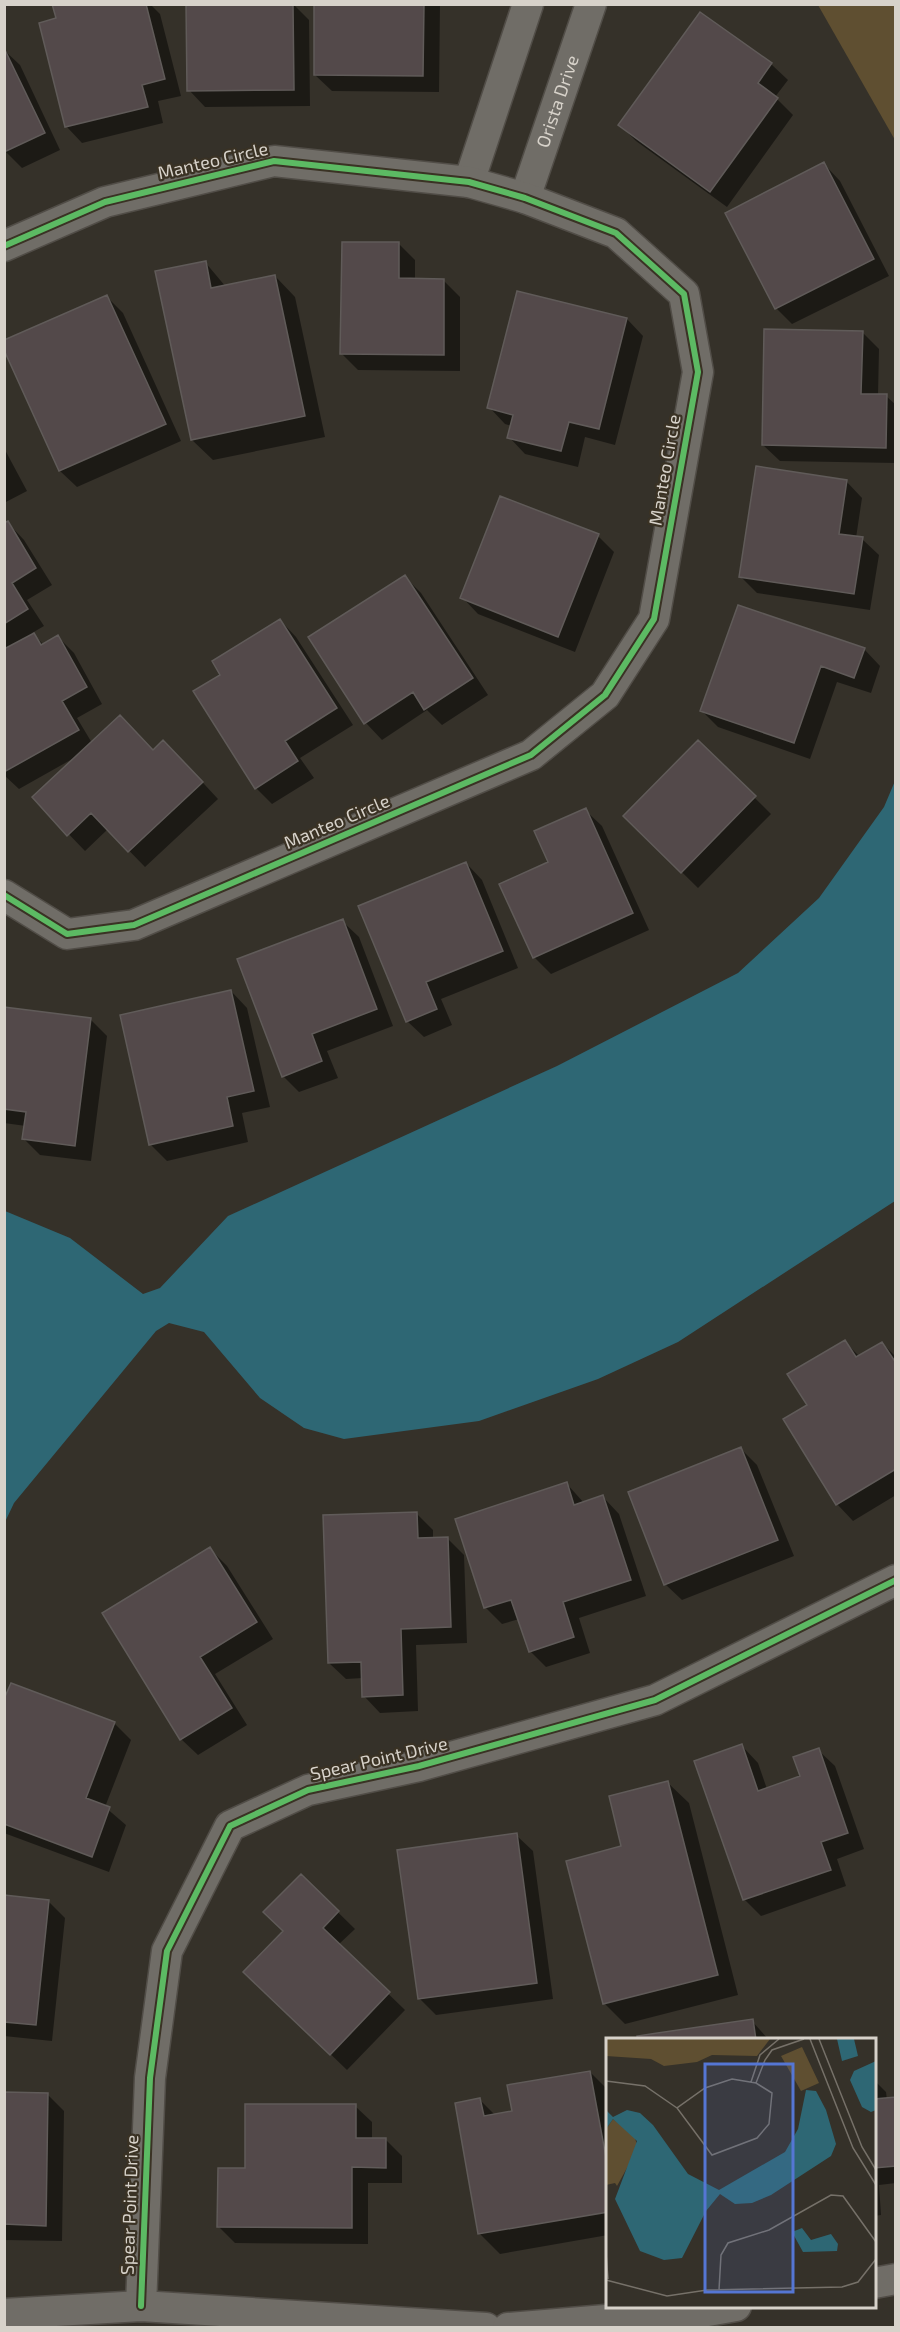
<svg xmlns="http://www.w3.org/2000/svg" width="900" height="2332" font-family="'Exo 2',sans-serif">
<rect width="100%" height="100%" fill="#353129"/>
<path fill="#5f4f31" d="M818,5H895V140Z"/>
<path fill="#2e6774" d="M895,781V1201L678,1342L598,1379L479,1421L344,1439L304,1428L260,1398L204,1332L169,1323L156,1331L14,1503L5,1522V1211L70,1238L143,1294L160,1288L228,1216L557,1066L738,973L819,898L884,807Z"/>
<path fill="#0007" d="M54,4H150L160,14L181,96L158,101L163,123L82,143L66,126L58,19Z
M293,4L309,20L310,106L205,107L189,90Z
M315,4H440L439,92L332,91L315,75Z
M4,50L20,65L60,150L22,168L5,151Z
M771,64L788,80L775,97L793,115L727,207L636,141L620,125Z
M824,164L840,181L889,276L792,324L776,308Z
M399,244L415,260V280L444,281L460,297V371L358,370L342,354Z
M205,262L226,287L275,276L295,297L325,437L213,460L192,440Z
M107,297L123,313L181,441L77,487L60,471L4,346Z
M627,319L643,336L615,445L585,437L578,467L525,454L509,437L512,426L505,424L489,407Z
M862,332L879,349L878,396H886L896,405V463L780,461L763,445Z
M4,448L27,491L4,503Z
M846,481L862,498L856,538L862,539L879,555L870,610L757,593L741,577Z
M8,523L24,540L52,585L27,600L44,626L32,633L44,645L58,637L74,653L102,704L77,718L92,743L180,758L218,799L145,867L108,829L85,851L34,798L74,758L19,789L4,775V525Z
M598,536L614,552L575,652L478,614L462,597Z
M405,577L421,593L488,695L442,725L427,710L382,740L366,723L310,638Z
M280,620L296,637L353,725L300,758L314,778L272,804L256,788L222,675Z
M864,649L880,666L871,693L837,682L810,759L718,727L702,711Z
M698,742L771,814L698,888L625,816Z
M585,810L602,826L649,930L551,974L534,957L550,863Z
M466,863L482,880L518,968L441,999L452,1025L424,1037L407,1021Z
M342,921L359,937L393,1026L327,1051L338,1078L299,1092L283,1076Z
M231,991L247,1008L270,1107L242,1113L248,1142L167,1161L150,1144Z
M4,1009L90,1019L107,1036L91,1161L40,1155L24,1139L26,1126L4,1123Z
M845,1342L860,1357L882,1343L896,1357V1495L853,1521L837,1504L809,1406Z
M741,1449L757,1465L794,1556L682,1600L665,1584Z
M567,1484L584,1503L603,1497L619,1514L646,1596L579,1618L590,1653L546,1667L530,1651L519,1619L502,1624L486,1608Z
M416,1513L433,1530V1539L447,1538L464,1555L467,1643L416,1645L418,1711L380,1713L364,1696L363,1678L346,1679L329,1663Z
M210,1549L227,1566L273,1639L215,1674L247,1725L198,1755L181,1739Z
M4,1704L114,1723L131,1740L105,1807L126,1825L109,1872L4,1833Z
M742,1746L758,1763L767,1789L802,1777L818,1750L835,1766L864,1849L837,1859L846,1886L761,1916L744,1899Z
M668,1783L689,1803L738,1995L625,2024L604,2003Z
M516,1835L533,1851L553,1999L436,2015L419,1998Z
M301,1876L355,1929L338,1945L405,2010L347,2070L262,1988L284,1931Z
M4,1897L48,1901L65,1918L52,2041L4,2036Z
M752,2021L769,2040H639Z
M590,2072L608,2090V2235L500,2254L479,2233L480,2100L496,2116L514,2113Z
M874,2080L886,2092L887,2100L896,2099V2183L879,2185L881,2215L874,2216Z
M4,2093L48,2095L64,2111L62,2241L4,2240Z
M355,2106L372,2122V2139H385L402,2156V2183H368V2244L235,2243L219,2227Z"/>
<path fill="#53494a" stroke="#605b59" stroke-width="1.5" d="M52,4H146L165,79L142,85L148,107L65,127L39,23L56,18Z
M186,4H293L294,90L187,91Z
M314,4H424L423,76L314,75Z
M700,12L772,63L758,83L778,98L710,192L618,125Z
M4,48L45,133L4,152Z
M824,162L874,259L775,309L725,213Z
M342,242H399V278L444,279V355L340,354Z
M206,261L211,288L275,275L305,416L191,440L155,271Z
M517,291L627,318L599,429L569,422L561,451L507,438L513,415L487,408Z
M107,295L166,424L59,471L4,350V340Z
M764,329L863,331L861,394H887L886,448L762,445Z
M756,466L847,480L839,534L863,537L854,594L739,577Z
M500,496L599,534L558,637L460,598Z
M8,521L36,568L12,583L28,609L4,624V523Z
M405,575L473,678L424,710L413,692L364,724L308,637Z
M738,605L865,648L854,678L821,666L794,743L700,711Z
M280,619L337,708L285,741L298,761L255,789L193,691L220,675L212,661Z
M34,633L41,645L58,635L87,687L62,701L79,730L4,772V649Z
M120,715L153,750L163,740L203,782L128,852L91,813L67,836L32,797Z
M698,740L756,796L681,873L623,816Z
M586,808L633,913L533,958L499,884L548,862L534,831Z
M466,862L503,951L426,982L437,1009L406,1022L358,906Z
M343,919L377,1009L312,1034L322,1061L282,1077L237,959Z
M231,990L254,1091L227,1097L233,1126L149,1145L120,1015Z
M4,1007L91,1018L75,1146L22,1139L26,1112L4,1109Z
M845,1340L856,1357L882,1342L896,1363V1469L836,1505L783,1419L807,1405L787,1374Z
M741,1447L778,1540L664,1585L628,1492Z
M567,1482L574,1505L603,1495L631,1580L563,1602L574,1637L529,1652L511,1600L484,1608L455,1519Z
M417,1512L418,1538L448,1537L451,1627L401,1629L403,1695L362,1697L361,1662L328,1663L323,1515Z
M210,1547L257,1622L200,1657L232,1708L180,1740L102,1613Z
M11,1683L115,1722L86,1798L110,1807L92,1857L4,1824V1699Z
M742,1744L758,1791L800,1776L793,1757L819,1748L848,1833L821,1842L831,1870L743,1900L694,1761Z
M668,1781L718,1975L603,2004L566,1861L621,1846L609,1796Z
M517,1833L537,1983L418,1999L397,1850Z
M301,1874L339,1911L323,1928L390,1992L330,2055L243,1972L283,1931L263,1912Z
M4,1895L49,1900L36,2025L4,2022Z
M753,2019L756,2040H638L637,2036Z
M590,2071L608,2168V2212L478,2234L455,2103L480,2098L484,2116L512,2111L507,2085Z
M4,2092L48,2093L46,2226L4,2224Z
M896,2097V2166L874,2168V2099Z
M245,2104H356V2138H386V2168L352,2167V2228L217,2227L218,2168H245Z"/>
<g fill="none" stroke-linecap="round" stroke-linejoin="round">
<defs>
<g id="minor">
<path d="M469,182L528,4"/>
<path id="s1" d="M525,198L591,4"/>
<path d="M4,246L105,202L274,161L469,182L525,198L616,233L684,294L698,372L654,619L605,695L531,755L134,925L67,934L4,895"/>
<path d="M874,2283L896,2279"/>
<path d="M141,2306L150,2078L167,1951L230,1826L308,1790L419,1766L655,1700L896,1580"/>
<path d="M4,2314L141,2306L486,2328"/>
<path d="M508,2328L702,2312L736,2306"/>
</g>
</defs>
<use href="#minor" stroke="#514d47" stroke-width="33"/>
<use href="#minor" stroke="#706d67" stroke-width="30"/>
<defs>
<path id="cycleway" d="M4,246L105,202L274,161L469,182L525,198L616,233L684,294L698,372L654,619L605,695L531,755L134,925L67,934L4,895
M141,2306L150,2078L167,1951L230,1826L308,1790L419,1766L655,1700L896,1580"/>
</defs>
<use href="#cycleway" stroke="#3a3224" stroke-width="10"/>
<use href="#cycleway" stroke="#5cba63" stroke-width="6"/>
</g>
<g text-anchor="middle" stroke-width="4.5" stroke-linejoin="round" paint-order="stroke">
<g font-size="18" fill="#d7d2ca" stroke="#3a3224">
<text dy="6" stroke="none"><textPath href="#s1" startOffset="102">Orista Drive</textPath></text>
<text transform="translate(213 161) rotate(-13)" y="6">Manteo Circle</text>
<text transform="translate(665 470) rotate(-80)" y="6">Manteo Circle</text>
<text transform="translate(337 822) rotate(-23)" y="6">Manteo Circle</text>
<text transform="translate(379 1759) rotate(-13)" y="6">Spear Point Drive</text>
<text transform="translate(130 2205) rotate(-88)" y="6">Spear Point Drive</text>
</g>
</g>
<g transform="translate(606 2038)">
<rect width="270" height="270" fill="#353129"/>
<path d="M0,1H164L151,18L106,17L91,24L58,28L45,21L0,18ZM196,9L213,45L195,53L175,18ZM7,81L28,97L32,110L11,148L9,145L0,147V91Z" fill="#5f4f31"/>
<path d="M231,1H248L252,18L236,23ZM270,23V72L265,74L256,69L244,42L248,33ZM200,52L210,53L220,72L230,106L225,118L165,157L146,165L129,166L114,156L100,173L76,220L58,222L34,213L9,161L31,103L7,81L0,91V72L7,79L21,72L34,75L47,87L82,136L113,152L179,114L192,91ZM196,190L205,202L225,196L232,206L231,213L197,214L186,194Z" fill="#2e6774"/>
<path fill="none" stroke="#767169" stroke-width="1.5" d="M204,1L247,110L270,147M213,1L256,109L270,132M126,41L150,45L166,55L163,86L151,100L106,117L71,70L99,50ZM0,43L39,48L71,70M145,44L154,17L173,1M150,45L159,22L166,12L198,1M0,215L2,241M0,242L61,258L101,252L236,249L252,244L270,221M113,252L115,217L122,205L163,192L225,157L237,158L270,204"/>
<path fill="#5576d4" fill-opacity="0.15" stroke="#5576d4" stroke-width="3" d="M99,26H187V254H99Z"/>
<rect width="270" height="270" fill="none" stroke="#d7d2ca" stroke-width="3"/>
</g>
<rect width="900" height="2332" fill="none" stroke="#d7d2ca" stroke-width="12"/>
</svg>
